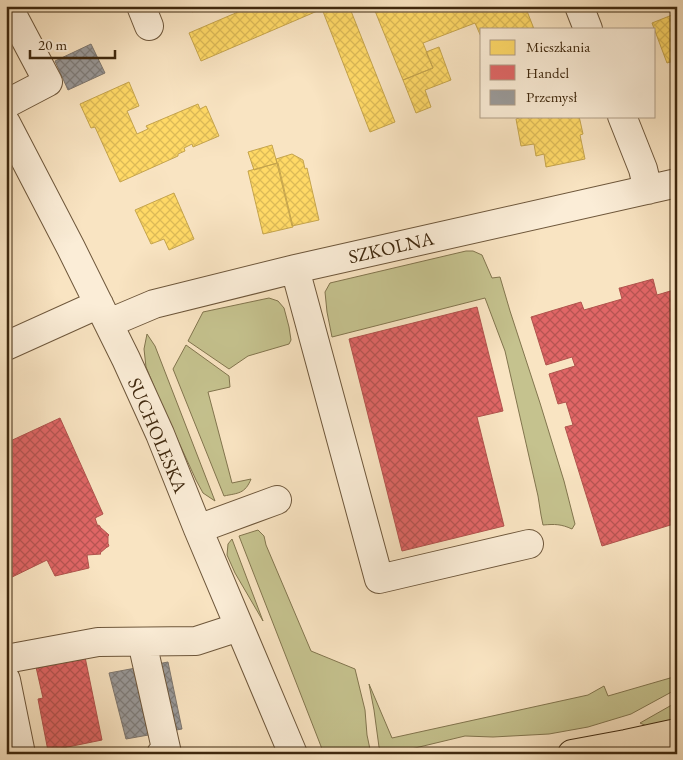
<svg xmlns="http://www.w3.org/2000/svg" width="683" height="760" font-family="'EB Garamond',serif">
<defs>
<pattern id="homes-cross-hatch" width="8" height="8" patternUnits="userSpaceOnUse" patternTransform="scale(1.25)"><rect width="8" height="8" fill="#ffd966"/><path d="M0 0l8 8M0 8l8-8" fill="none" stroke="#dcba57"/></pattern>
<pattern id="shops-cross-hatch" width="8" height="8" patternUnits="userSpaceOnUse" patternTransform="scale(1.25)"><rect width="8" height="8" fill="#e06666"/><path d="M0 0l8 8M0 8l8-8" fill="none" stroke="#b75452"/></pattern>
<pattern id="industry-cross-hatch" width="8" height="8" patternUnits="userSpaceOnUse" patternTransform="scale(1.25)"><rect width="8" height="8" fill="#999"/><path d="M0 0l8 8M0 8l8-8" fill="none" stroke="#7e7d7b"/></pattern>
</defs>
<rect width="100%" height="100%" fill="#f9e4c2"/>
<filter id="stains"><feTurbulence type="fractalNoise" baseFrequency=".004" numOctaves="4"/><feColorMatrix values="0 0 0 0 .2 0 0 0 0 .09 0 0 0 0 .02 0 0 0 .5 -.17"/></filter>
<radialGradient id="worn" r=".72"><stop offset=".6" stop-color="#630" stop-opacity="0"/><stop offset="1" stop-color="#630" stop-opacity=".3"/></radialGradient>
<path fill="#c5c28e" stroke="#82754e" d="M466,251H473L482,255L492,278L500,277L510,311L540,403L564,481L575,524L572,529C561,524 555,524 543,525L541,515L538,496L505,351L485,298L332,337L327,312L325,292L330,283Z
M269,298L278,301L284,308L289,327L291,340L289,344L248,356L229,369L188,341L203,312Z
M147,334L155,346L215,501L203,493L196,480L160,401L146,367L144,349Z
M186,345L229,376L230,387L208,392L232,483L251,479C245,494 238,493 224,496L173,369Z
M258,530L264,536L266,545L311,651L355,669L365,710L367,735L371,754H324L239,536Z
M232,539L263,621L235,573L227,555L228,544Z
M677,676V689L631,714L588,727L549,734L493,737L465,736L390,754H383L379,747L374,710L369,684L392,738L588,695L604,686L608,696Z
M677,702V723L651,728L640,723Z"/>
<path fill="url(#homes-cross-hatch)" stroke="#c5a44c" d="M190,6H206L192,12Z
M252,6H349L395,122L370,132L322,9L201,61L189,33Z
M373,6H525L534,29H482V39L475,23L423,43L433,68L403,80Z
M677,13V60L667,63L652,23Z
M439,47L451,80L425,90L431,107L416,113L403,80L433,68L426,52Z
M129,82L139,106L127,111L137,134L148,129L146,126L198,104L200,109L206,106L219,136L193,147L192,144L184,148L185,151L178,154V156L120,182L95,127L91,128L80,104Z
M519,116H579L583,134L580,135L585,159L546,167L544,154L536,156L534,144L521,146L516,119L519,118Z
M272,145L277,163L254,170L248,152Z
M292,154L303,160L305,169L307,168L319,220L292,226L276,159Z
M278,163L293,227L263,234L248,171Z
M174,193L194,239L169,250L164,239L151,244L135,210Z"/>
<path fill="url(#shops-cross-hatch)" stroke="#b0534c" d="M653,279L657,295L677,289V523L602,546L565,427L573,425L566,402L558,404L549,374L575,366L572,357L546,365L531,317L581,302L584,310L622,299L619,288H620Z
M477,307L503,411L477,417L504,526L402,551L349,339Z
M60,418L103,514L95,518L98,527V525L100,526V527L109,535L108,536V544L109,545L108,547H107L100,553L101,554L87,555L89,568L55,576L47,560L6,580V443Z
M85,657L102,740L48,751L38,699L43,698L36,667Z"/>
<path fill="url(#industry-cross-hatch)" stroke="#7e776f" d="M91,44L105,73L68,90L55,61Z
M168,662L182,729L126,739L109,673Z"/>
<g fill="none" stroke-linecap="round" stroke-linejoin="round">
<defs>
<path id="minor" d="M141,6L149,26
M579,6L588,29
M6,13L12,14L48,82L6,104
M622,116L643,169L648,190
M6,123L71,248L126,359L160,434L198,529L293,754
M295,269L379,579L529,544
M109,323L154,304L295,269L677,183
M6,346L99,304
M198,529L277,500
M142,642L167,753L161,754
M6,659L98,642L196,641L239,627
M6,680L21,754"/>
<path id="major" d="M572,754L626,744L677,733"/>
</defs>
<use href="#minor" stroke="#6e573b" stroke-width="30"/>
<use href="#major" stroke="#3f280e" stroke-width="30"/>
<use href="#minor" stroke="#fbedd7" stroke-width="28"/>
<use href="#major" stroke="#f9e4c2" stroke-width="28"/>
</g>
<g text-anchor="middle" stroke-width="5" stroke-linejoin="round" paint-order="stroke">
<g font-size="19" fill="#3f280e" stroke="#fbedd7">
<text transform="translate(391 247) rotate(-13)" y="7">SZKOLNA</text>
<text transform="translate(158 435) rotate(67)" y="7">SUCHOLESKA</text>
</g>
</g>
<rect width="683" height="760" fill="none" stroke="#f9e4c2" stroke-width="25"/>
<rect x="8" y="8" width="668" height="745" fill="none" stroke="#3f280e" stroke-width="2.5"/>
<rect x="12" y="12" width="658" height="735" fill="none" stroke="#3f280e"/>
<rect x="480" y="28" width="175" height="90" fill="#fbedd7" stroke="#b09e87"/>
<rect x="490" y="40" width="25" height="15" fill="#ffd966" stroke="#b09e87"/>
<text x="526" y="52" font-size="15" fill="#3f280e">Mieszkania</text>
<rect x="490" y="65" width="25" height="15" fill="#e06666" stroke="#b09e87"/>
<text x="526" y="78" font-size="15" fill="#3f280e">Handel</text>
<rect x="490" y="90" width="25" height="15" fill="#999999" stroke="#b09e87"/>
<text x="526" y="102" font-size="15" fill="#3f280e">Przemysł</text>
<path d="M30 50v8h85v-8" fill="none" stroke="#3f280e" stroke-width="2.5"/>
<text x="38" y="50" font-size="15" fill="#3f280e" stroke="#fbedd7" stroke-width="4" paint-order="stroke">20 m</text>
<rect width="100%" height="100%" filter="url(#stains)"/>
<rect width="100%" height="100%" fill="url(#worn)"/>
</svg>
